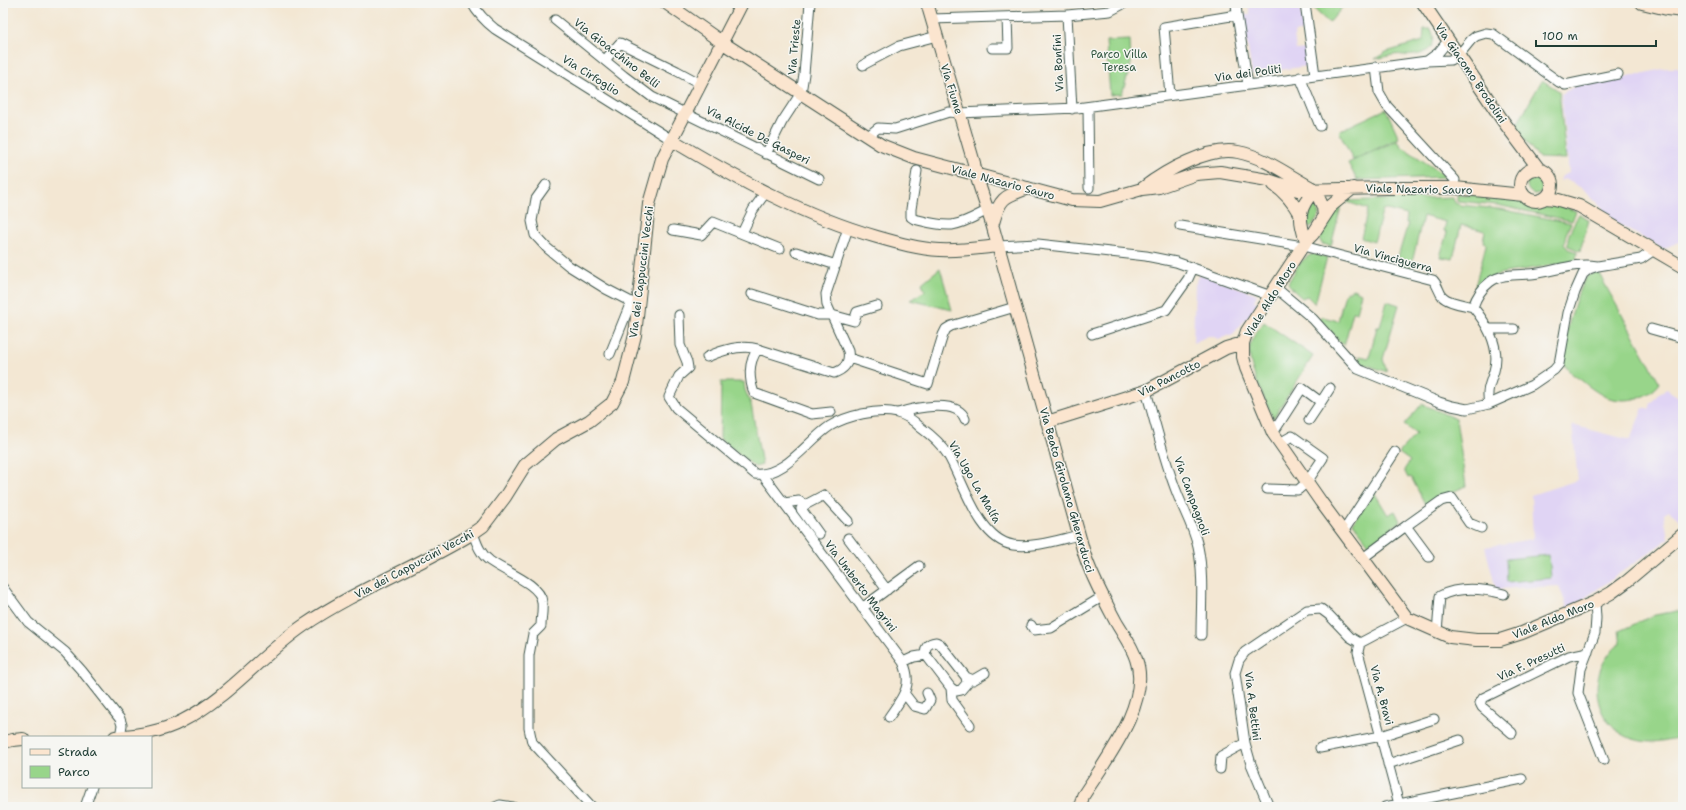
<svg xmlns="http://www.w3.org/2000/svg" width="1686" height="810" font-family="'Shantell Sans',sans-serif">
<rect width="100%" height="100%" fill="#f6f6f2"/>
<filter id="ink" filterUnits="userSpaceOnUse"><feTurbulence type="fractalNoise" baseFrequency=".025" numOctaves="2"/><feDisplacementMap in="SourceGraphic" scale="8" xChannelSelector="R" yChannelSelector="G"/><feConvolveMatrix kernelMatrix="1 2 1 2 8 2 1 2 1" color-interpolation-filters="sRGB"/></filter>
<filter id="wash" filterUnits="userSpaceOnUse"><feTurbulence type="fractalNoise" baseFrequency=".012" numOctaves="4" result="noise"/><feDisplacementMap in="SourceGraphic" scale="16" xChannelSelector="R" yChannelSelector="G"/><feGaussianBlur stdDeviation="0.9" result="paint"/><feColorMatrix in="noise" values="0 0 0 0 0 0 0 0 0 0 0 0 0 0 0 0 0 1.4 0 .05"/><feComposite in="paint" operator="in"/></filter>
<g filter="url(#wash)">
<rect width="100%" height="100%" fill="#f3e7d3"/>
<path fill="#e0d4f4" d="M1248,3H1299L1304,31L1294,33L1296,50L1306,49L1308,66L1252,74L1243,15L1250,14Z
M1667,68H1677L1683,72V240L1663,249L1599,213L1603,208L1585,190L1565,179L1560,181L1562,176L1569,173L1561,94L1579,84L1620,79Z
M1199,274L1257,294L1254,301L1258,302L1254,310L1233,334L1218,339L1212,336H1208L1193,343L1195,285Z
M1667,389L1683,401V520L1681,521L1669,511L1664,514L1668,539L1568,610L1559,586L1496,589L1485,547L1533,539L1531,495L1578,480L1572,425L1630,440L1643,408L1649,410L1651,403L1659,393Z"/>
<path fill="#98d58a" stroke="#5c895f" d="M1314,3H1346L1329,23L1315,10Z
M1424,29H1431C1441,51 1419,57 1403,55C1394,53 1384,58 1375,59L1386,52L1423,41Z
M1130,40L1131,64L1122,94L1110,95L1106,41Z
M1542,80L1559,91L1566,159L1539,158L1515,128Z
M1386,109L1399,138L1353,160L1339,131Z
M1398,140L1401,146L1447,177L1357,180L1348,163Z
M1527 185a9 9 0 1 1 18 0a9 9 0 1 1-18 0Z
M1457,194L1520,199L1527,205L1533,206L1550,203L1576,211L1572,221L1497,205L1457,201Z
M1453,197L1455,203L1460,205L1499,209L1571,223L1566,234L1564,244L1568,249L1577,252L1576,261L1498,274L1486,281L1473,294L1486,245V243L1483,242L1485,231L1461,225L1453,259L1440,257L1447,232L1444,231L1446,222L1423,216L1411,267L1396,264L1408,223H1406L1407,215L1383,209L1374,242L1361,238L1368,209L1344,201Z
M1314,199L1320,215L1312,226L1309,227L1307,225L1304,217Z
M1342,203L1331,246L1322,244L1318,236L1333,212Z
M1579,214L1589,220L1580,251L1568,246C1566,235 1574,224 1579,214Z
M1313,254L1327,257L1315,304L1307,296L1302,298L1294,291L1288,283C1295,272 1300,258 1313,254Z
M940,268L952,310L910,300L925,291L922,283Z
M1598,272L1660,383C1648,400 1622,404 1604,396C1596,392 1588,386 1581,380C1575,376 1567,371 1564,363C1560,350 1574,304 1579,291C1581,285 1585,280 1588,275Z
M1353,289L1361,293L1356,312H1353L1344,346L1319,319L1323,317L1338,321L1345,293Z
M1387,301L1399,305L1383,359L1387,372L1358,362L1360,356L1369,358L1377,327H1380Z
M1264,322L1313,356L1273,419C1266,401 1246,365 1250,346C1252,337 1258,330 1264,322Z
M721,382H744L745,390L751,404L762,465L755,467L720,439Z
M1422,404L1456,419L1466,486L1425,504L1411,477L1408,478L1404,470L1410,461L1399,453L1416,434L1404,425Z
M1374,492L1388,515L1395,511L1400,521L1370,546L1353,523Z
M1549,555L1551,578L1507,582L1506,559Z
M1683,610V737C1669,739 1655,744 1641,741C1592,732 1582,671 1621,643L1619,631L1655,615Z"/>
</g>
<g filter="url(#ink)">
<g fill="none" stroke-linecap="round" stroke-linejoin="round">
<defs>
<path id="street" d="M472,3C478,14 485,21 495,29L672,140
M1236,3L1237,15
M1305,3L1315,75
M1067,15L1072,109
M931,19L1067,15L1110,11L1125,3
M555,20L624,76L652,97L819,179
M992,48H1008L1007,17
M605,60L620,43L677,71L701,84
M1427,61L1438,53L1448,41
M863,65L899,46L937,36
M1376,67L1379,92L1387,106L1455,180
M1300,77L1320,126
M1170,95L1164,27L1237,15L1248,85
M1088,107L1089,188
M868,136L878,128L895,129L949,112L959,113L1077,108L1427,61L1450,60L1458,56L1471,40L1476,36L1486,33L1493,34L1559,82L1565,85L1618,74
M766,154L782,122L801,93L804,74L810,3
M917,171L911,209V217L914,219C926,222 939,226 952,225C966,223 979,214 992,208
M546,185L536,199L532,221L535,235L547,248L569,266L606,289L639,306
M1180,226L1303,246L1433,280C1439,286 1438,292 1443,297C1449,303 1465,305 1473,307
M673,230L701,235L713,222L780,249
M742,233L753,210L766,192
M998,246L1038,244L1146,256L1176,262L1271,296
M796,252L836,265
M1276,288L1313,319L1358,369L1439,402L1452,406L1467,409L1489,404L1532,385L1554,370L1559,364L1568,313L1575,292L1583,274L1589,269L1598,266L1641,259L1654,250
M752,294L818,315H832L854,321L857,312L877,306
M1473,307C1476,298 1482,288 1490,282C1503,272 1523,276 1538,273C1558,270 1577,262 1597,266
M1473,307C1487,324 1501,348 1494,371C1490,385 1486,389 1489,404
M679,315L680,345L687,362L688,368L679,376L669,397L676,408L755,474C785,477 807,441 830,426C846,416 878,408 897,413C906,415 914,421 920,427C931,435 941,443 948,455C964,482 978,539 1013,545C1035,548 1057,540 1079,535
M1488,329H1514
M1651,329L1683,338
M1092,334L1166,310L1188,279L1193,268
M610,354L631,302
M707,357C723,350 741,344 758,349
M849,358L928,384L943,335L946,329L951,326L1015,307
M1146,391C1156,425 1164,460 1177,493C1184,511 1194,528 1198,547C1204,575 1201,606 1201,635
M831,412L812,414L754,393C749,379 748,362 758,349L834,373C845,369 850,363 848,351L827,305L826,294L848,228
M898,413C914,408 958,398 965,419
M1309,420L1321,402
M1273,433L1302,388L1321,402L1330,388
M763,475L903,662C914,686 902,698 889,717
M1267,489L1298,490L1307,482L1323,458L1292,436L1280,443
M784,503L799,501L805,505L801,509L819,534
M805,505L824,495L848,521
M1406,526L1441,501L1452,498L1469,523L1481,528
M1343,532L1395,452
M473,533C477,544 480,554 490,561C503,571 541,584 542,602C543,610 541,619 541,626L533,634L529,655V728L532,742L592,807
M848,538L887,590
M1363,558L1406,526L1429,557
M3,588L28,622L65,652L82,671L120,719L122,725L120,737
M1595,602L1596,618L1595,633L1581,669L1578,693L1604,760
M862,608L919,566
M1031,625L1034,630L1051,628L1102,597
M1437,632L1440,596C1459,586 1484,589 1504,594
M936,642L940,644L966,677L967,683L961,690L956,691L951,688L926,655C924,647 928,643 936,642Z
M903,662L914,657L926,655
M966,677L973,680L985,673
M951,688L952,700L970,725
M904,693L914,706L925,709L930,700L927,693
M1512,733L1482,707L1480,703L1483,698L1569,656L1588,652
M1320,748L1381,736L1434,719
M1388,764L1460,740
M1220,769L1221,756L1245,743
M1399,804L1522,779
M85,807L92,787
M495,807L500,805L513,807
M1269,807L1251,764L1245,743L1235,673L1239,660L1245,652L1307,610L1321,609L1329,615L1350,637L1360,643
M1385,807L1399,804L1358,652L1360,643L1407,618"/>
<path id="secondary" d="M666,3L723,43L881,145L914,158L1072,200L1100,201L1142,189L1159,187L1196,174L1220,172L1268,180L1298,190L1387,188H1455L1523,195
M927,3L974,163L976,175L992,224L1084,553C1092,578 1104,599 1116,622C1123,634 1132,646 1136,659C1152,702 1105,761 1083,796L1080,807
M1423,3L1503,121L1539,169
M1642,3L1667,9L1683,11
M672,140C737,179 804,216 877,237C898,243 919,249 940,250C959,251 979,248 998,246
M1520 185a16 16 0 1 1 32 0a16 16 0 1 1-32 0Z
M1274,185C1286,193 1293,202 1300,215
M1143,188C1165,171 1209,146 1238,152C1265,157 1289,176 1312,188
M1353,188L1332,205L1313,234L1306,241L1247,331L1243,343V357L1246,368L1273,433L1321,502L1407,618L1450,637L1476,640H1500L1522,633L1595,602L1611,593L1626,582L1683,534
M1315,190L1323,207L1324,217
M1546,198L1555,199L1579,206L1683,267
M993,223C1000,198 1003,197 1028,188
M1306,241C1298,218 1298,208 1315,190
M1047,422L1146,391L1226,348L1243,343
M115,737C138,735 162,732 182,721C228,698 261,655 303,626C357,589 418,567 473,533L483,526L505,497L525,465L556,439L589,421L612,403L623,382L635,335L649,204L662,159L742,3
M3,742L13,740L23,739"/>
</defs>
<use href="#street" stroke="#3f564c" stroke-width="11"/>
<use href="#secondary" stroke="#3f564c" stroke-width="14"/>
<use href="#street" stroke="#fff" stroke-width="9"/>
<use href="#secondary" stroke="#fbe5cf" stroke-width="12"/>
</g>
</g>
<g text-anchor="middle" stroke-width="3" stroke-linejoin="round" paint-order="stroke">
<g font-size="11" fill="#1f3d34" stroke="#f6f6f2">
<text transform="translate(794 47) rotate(-85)" y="4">Via Trieste</text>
<text transform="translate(617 53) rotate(38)" y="4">Via Gioacchino Belli</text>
<text transform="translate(1058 63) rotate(-93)" y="4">Via Bonfini</text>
<text transform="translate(1248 73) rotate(-8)" y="4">Via dei Politi</text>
<text transform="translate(1471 73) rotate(56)" y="4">Via Giacomo Brodolini</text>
<text transform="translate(591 75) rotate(32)" y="4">Via Cirfoglio</text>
<text transform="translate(952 89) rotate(73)" y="4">Via Fiume</text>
<text transform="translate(758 135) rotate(27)" y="4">Via Alcide De Gasperi</text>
<text transform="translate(1003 182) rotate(15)" y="4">Viale Nazario Sauro</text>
<text transform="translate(1419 189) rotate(1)" y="4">Viale Nazario Sauro</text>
<text transform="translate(1393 258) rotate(15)" y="4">Via Vinciguerra</text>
<text transform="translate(641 272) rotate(-83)" y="4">Via dei Cappuccini Vecchi</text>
<text transform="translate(1270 299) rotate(-58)" y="4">Viale Aldo Moro</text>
<text transform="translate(1169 378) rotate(-27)" y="4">Via Pancotto</text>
<text transform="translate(975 482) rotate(60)" y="4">Via Ugo La Malfa</text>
<text transform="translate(1067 490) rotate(74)" y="4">Via Beato Girolamo Gherarducci</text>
<text transform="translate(1192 496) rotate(70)" y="4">Via Campagnoli</text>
<text transform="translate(414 564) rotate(-28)" y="4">Via dei Cappuccini Vecchi</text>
<text transform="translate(861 586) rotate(53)" y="4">Via Umberto Magrini</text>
<text transform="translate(1553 619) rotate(-22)" y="4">Viale Aldo Moro</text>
<text transform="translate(1531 662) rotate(-25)" y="4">Via F. Presutti</text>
<text transform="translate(1382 695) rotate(75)" y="4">Via A. Bravi</text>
<text transform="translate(1253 706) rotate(83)" y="4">Via A. Bettini</text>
</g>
<g font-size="11" fill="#375b45" stroke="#f6f6f2">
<text x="1119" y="58">Parco Villa<tspan x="1119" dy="13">Teresa</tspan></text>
</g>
</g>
<rect width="1686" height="810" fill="none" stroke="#f6f6f2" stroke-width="16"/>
<rect x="22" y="736" width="130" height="52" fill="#f6f6f2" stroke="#a0aca6"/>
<rect x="30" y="749" width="20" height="6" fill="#fbe5cf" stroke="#a0aca6"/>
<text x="58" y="756" font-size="12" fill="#1f3d34">Strada</text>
<rect x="30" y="766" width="20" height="12" fill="#98d58a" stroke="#a0aca6"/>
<text x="58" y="776" font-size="12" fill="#1f3d34">Parco</text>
<path d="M1536 40v6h120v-6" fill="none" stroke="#1f3d34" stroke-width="2"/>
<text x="1542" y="40" font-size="12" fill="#1f3d34" stroke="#f6f6f2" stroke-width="3" paint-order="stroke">100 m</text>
</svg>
